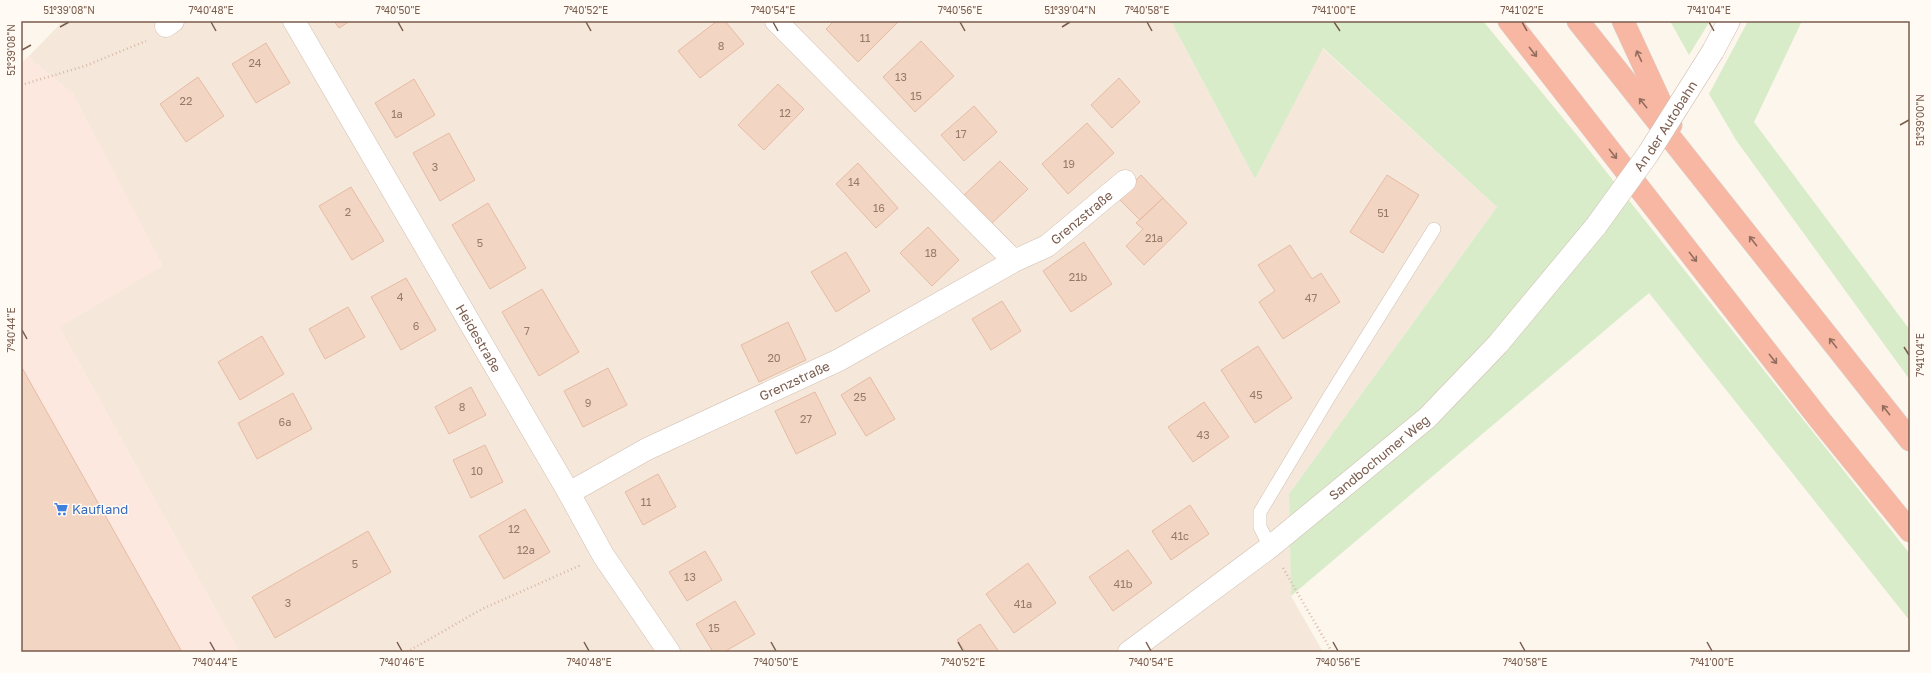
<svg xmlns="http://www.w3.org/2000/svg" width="1931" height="673" font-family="'Golos Text',sans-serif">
<rect width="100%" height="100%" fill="#fdf6ec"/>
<path fill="#f5e8da" d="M63,21H1171L1255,179L1322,48L1497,207L1289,494L1291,596L1323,652H239L59,327L73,94L28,57Z"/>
<path fill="#fde8e0" d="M28,57L73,94L163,266L59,327L239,652H21V63Z"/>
<path fill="#d8ecc9" d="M1171,21H1483L1581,140L1910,554V621L1649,293L1291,596L1289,494L1497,207L1323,48L1255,179Z
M1670,21H1710L1689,55Z
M1748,21H1802L1754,122L1910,330V380L1736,140L1709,94Z"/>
<path fill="#f3d5c3" stroke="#e6bba3" d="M334,21H350L339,28Z
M717,21H725L744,44L700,78L678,51Z
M834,21H899L858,62L826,29Z
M921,41L954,76L915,112L883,77Z
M266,43L290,83L256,103L232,64Z
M198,77L224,116L186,142L160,104Z
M1119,78L1140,102L1112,128L1091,105Z
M414,79L435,115L396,138L375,103Z
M778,84L804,109L764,150L738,125Z
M974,106L997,132L964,161L941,135Z
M1087,123L1114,153L1068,194L1042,164Z
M449,133L475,180L440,201L413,153Z
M1000,161L1028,189L991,224L963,196Z
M858,163L898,208L876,228L836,184Z
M1141,175L1163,198L1140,220L1118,198Z
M1387,175L1419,195L1383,253L1350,232Z
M351,187L384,241L352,260L319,206Z
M1163,198L1187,223L1144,265L1126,246L1143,229L1136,223Z
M488,203L526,268L490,289L452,225Z
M928,227L959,260L932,286L900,253Z
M1084,242L1112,284L1071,312L1043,271Z
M1290,245L1312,279L1321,273L1340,302L1283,339L1259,302L1275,291L1258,265Z
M846,252L870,291L836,312L811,272Z
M406,278L436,330L401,350L371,297Z
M542,289L579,352L539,376L502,312Z
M1002,301L1021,331L991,350L972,319Z
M348,307L365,337L325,359L309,329Z
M788,322L806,360L759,382L741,345Z
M262,336L284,374L240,400L218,362Z
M1258,346L1292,398L1255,423L1221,370Z
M21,366L182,652H21Z
M608,368L627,405L583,427L564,391Z
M870,377L895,419L866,436L841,395Z
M471,387L486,415L449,434L435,407Z
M815,392L836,434L796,454L775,411Z
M293,393L312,429L257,459L238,423Z
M1204,402L1229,437L1193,462L1168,427Z
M485,445L503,482L471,498L453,460Z
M658,474L676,507L643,525L625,492Z
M1190,505L1209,534L1171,560L1152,531Z
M525,509L550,552L504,579L479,536Z
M368,531L391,572L275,638L252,597Z
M1128,550L1152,583L1113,611L1089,577Z
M705,551L722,580L687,601L669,572Z
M1028,563L1056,603L1014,633L986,594Z
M735,601L755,634L724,652H713L696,624Z
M980,624L999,652H966L957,640Z"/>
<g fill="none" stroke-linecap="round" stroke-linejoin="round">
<defs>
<path id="service" d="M1270,547L1260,527V512L1329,397L1434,229"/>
<g id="minor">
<path id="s1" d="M294,21L569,493L603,555L669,652"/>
<path d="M166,26L173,21"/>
<path d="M1713,51L1729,21"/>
<path id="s2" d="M1014,261L1047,246L1125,181"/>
<path id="s3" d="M569,493L647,449L839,360L1014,261L776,21"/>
<path id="s4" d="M1129,652L1270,547L1427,418L1498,344L1596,226"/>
</g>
<path id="motorway" d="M1509,21L1820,420L1910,531
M1578,21L1910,440
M1623,21L1671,125"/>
</defs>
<use href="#service" stroke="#d1beb0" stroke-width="14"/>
<use href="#minor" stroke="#d1beb0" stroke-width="23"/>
<use href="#motorway" stroke="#dad1cd" stroke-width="23"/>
<path stroke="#d9b8a5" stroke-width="2.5" stroke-dasharray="1 3" stroke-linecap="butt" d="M21,85L85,66L146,41
M1283,568L1332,652
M407,652L482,609L581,565"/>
<use href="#service" stroke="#fff" stroke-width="13"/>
<use href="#minor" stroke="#fff" stroke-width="22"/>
<use href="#motorway" stroke="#f7b7a3" stroke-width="22"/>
<defs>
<g id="minor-bridge">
<path id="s5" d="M1596,226L1648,154L1713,51"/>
</g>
</defs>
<use href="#minor-bridge" stroke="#d1beb0" stroke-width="23" stroke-linecap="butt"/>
<use href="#minor-bridge" stroke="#fff" stroke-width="22"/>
</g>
<defs><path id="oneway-shaft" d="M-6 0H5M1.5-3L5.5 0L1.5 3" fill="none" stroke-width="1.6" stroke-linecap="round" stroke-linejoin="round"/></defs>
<g stroke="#936e5e">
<use href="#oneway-shaft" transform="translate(1533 52) rotate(52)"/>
<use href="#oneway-shaft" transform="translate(1639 56) rotate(-115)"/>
<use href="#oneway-shaft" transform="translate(1643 103) rotate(-129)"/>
<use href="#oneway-shaft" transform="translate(1613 154) rotate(52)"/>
<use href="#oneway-shaft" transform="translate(1753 241) rotate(-128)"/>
<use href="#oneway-shaft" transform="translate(1693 257) rotate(52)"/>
<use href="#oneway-shaft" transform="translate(1833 343) rotate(-128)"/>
<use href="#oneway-shaft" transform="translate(1773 359) rotate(52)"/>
<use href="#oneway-shaft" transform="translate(1886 410) rotate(-128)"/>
</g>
<path fill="none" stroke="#7a5c4d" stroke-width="1.5" d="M211,22L216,31M398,22L403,31M586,22L591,31M773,22L778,31M960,22L965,31M1147,22L1152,31M1334,22L1340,31M1522,22L1527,31M1709,22L1714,31M60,27L69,22M1062,27L1070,22M22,50L31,45M1900,125L1909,120M22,330L27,339M1904,347L1909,355M210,642L215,651M397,642L402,651M584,642L589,651M771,642L776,651M958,642L963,651M1146,642L1151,651M1333,642L1338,651M1520,642L1525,651M1707,642L1712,651"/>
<defs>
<symbol id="supermarket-bare" viewBox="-9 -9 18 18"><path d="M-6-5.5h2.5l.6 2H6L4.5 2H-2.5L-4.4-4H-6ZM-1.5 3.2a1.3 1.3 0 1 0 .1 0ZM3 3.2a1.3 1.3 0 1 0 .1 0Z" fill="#3f7fe0" stroke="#fffaf3" stroke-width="2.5" paint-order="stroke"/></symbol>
</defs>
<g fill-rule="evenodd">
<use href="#supermarket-bare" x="51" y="499" width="20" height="20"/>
</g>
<g text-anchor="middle" stroke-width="3" stroke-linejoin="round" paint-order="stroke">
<g font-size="11" fill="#987a6a">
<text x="865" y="42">11</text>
<text x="721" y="50">8</text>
<text x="255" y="67">24</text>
<text x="901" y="81">13</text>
<text x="916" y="100">15</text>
<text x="186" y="105">22</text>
<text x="785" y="117">12</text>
<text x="397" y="118">1a</text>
<text x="961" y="138">17</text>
<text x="1069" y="168">19</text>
<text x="435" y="171">3</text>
<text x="854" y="186">14</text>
<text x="879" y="212">16</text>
<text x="348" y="216">2</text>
<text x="1383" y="217">51</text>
<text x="1154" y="242">21a</text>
<text x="480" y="247">5</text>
<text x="931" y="257">18</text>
<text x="1078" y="281">21b</text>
<text x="400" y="301">4</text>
<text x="1311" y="302">47</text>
<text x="416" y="330">6</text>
<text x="527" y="335">7</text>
<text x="774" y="362">20</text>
<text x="1256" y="399">45</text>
<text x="860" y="401">25</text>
<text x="588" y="407">9</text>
<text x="462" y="411">8</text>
<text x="806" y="423">27</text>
<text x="285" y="426">6a</text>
<text x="1203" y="439">43</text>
<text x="477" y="475">10</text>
<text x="646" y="506">11</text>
<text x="514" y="533">12</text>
<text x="1180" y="540">41c</text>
<text x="526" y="554">12a</text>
<text x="355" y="568">5</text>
<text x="690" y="581">13</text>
<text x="1123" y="588">41b</text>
<text x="288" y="607">3</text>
<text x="1023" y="608">41a</text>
<text x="714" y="632">15</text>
</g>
<g font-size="13" fill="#7a5c4d" stroke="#fffaf3">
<text dy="5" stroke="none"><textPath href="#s5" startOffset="122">An der Autobahn</textPath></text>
<text dy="5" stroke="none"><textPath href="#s2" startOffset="81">Grenzstraße</textPath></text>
<text dy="5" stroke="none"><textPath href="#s1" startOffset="367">Heidestraße</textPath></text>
<text dy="5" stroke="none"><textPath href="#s3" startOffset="252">Grenzstraße</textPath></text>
<text dy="5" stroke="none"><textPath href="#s4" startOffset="317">Sandbochumer Weg</textPath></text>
</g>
<g font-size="13" fill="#366cbe" stroke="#fffaf3" text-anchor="start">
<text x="72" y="514">Kaufland</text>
</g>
</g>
<rect width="1931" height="673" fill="none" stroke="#fffaf3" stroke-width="44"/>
<rect x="22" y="22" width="1887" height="629" fill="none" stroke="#7a5c4d" stroke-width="1.5"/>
<g font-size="10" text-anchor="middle" fill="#7a5c4d">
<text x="69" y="14">51°39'08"N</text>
<text x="211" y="14">7°40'48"E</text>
<text x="398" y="14">7°40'50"E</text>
<text x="586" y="14">7°40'52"E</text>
<text x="773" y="14">7°40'54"E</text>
<text x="960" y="14">7°40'56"E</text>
<text x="1070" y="14">51°39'04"N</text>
<text x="1147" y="14">7°40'58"E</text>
<text x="1334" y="14">7°41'00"E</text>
<text x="1522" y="14">7°41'02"E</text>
<text x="1709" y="14">7°41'04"E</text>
<text transform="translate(11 50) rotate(-90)" y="4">51°39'08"N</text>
<text transform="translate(1920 120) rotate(-90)" y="4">51°39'00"N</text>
<text transform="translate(11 330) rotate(-90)" y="4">7°40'44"E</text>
<text transform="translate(1920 355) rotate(-90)" y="4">7°41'04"E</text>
<text x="215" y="666">7°40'44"E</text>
<text x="402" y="666">7°40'46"E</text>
<text x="589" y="666">7°40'48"E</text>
<text x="776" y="666">7°40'50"E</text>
<text x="963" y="666">7°40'52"E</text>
<text x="1151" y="666">7°40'54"E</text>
<text x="1338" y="666">7°40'56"E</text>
<text x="1525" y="666">7°40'58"E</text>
<text x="1712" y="666">7°41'00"E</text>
</g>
</svg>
